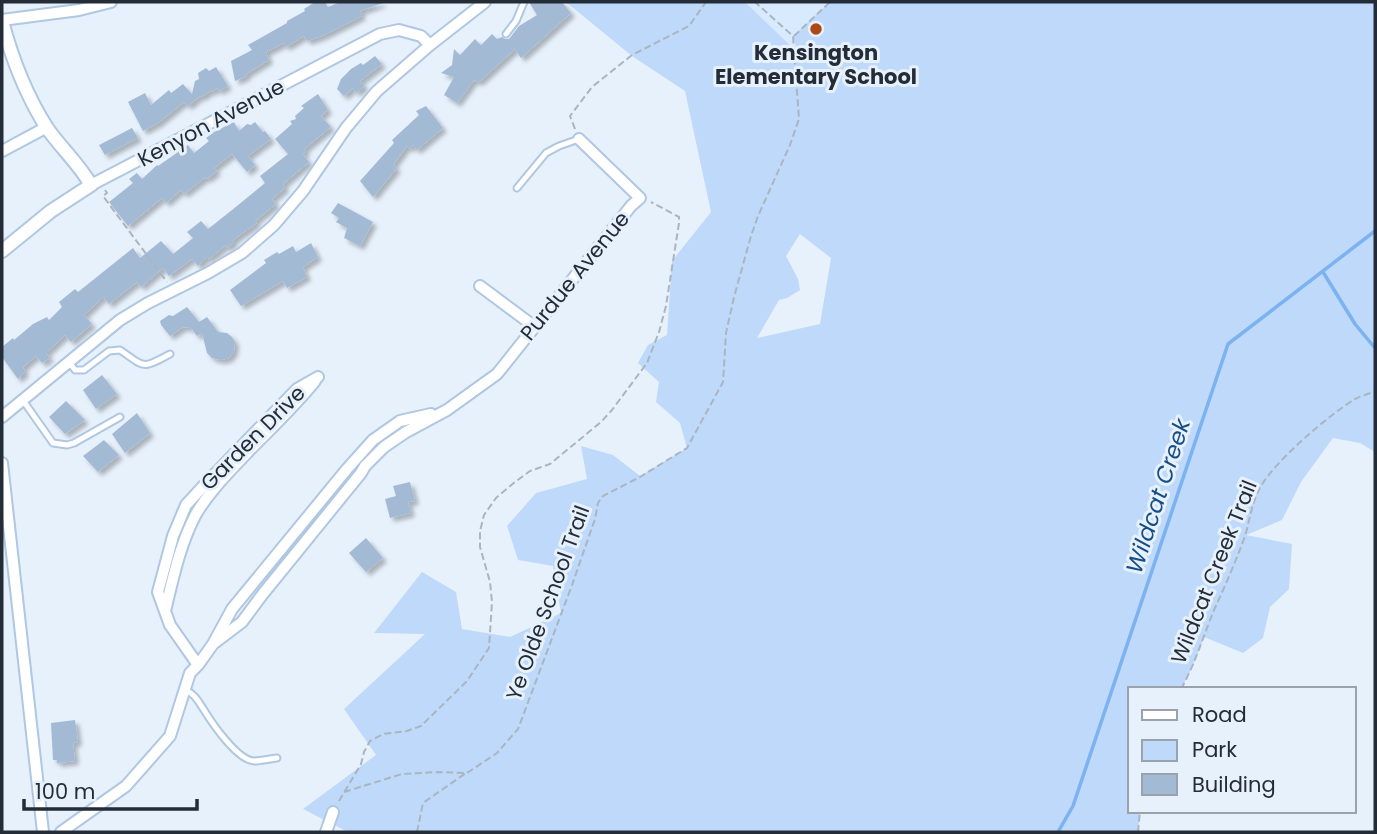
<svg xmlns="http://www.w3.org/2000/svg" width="1377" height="834" font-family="Poppins,sans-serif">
<defs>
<filter id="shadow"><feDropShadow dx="4" dy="4" stdDeviation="2" flood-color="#0004"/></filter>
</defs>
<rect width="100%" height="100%" fill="#e7f1fc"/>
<path fill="#d8eafe" d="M745,2H880L821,75Z"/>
<path fill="#bed9f9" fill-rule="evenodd" d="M566,2H745L798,53L793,36L830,2H1375V452L1360,443L1333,438L1301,482L1282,520L1246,535L1292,544L1289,589L1270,607L1263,638L1243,653L1204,637L1193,666L1181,689H1130V811H1140L1138,832H348L303,809L376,755L344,709L425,634L374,633L422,572L456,592L462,629L510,637L561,613L553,566L518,560L507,526L536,493L587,479L581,446L613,455L640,476L687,448L680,423L656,402L659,382L638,363L648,345L667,335L672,261L711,212L685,91L632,56ZM800,234L831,258L820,324L757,338L779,300L787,298L800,290L798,279L786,256Z"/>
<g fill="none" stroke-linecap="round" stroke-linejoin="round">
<path stroke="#7cb2f0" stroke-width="3.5" d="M1323,272L1355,324L1375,348
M1058,832L1073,806L1228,344L1375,231"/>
</g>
<path fill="#a3bad5" filter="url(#shadow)" d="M315,2H325L328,7L340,2H382L383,3L360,11L362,16L322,36L307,41L304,36L286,47L284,43L266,52L269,60L246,74L247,76L235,81L231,61L252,50L248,45L287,23V21L305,11L304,9Z
M529,2H562L571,13L521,58L515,49L479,82L474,80L457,103L444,95L454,77L441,73L452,65L454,49L460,55L475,39L481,45L492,34L497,39L502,37L505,39H509L519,26L537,15Z
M375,56L382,64L360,81L365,86L356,93L353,88L344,96L337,89L341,79L351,69L361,63L363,65Z
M216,67L228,86L219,91L217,88L212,92L211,90L202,97L200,96L188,106L184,102L158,123L143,131L128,102L145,93L151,105L169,90L171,93L183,84L192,94L195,81L199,79L198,73L206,68L209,71Z
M318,94L328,110L321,116L331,127L304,149L306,151L303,154L309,162L283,184L285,188L272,199L276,204L255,221L257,223L233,240L234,242L227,248L226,245L209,259L207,257L198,266L192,259L169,276L163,268L141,287L137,282L109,304L103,297L84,315L92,324L71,342L65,335L46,353L50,358L42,363L36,356L23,367L25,372L18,379L2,357V347L13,338L14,340L33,324L47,317L49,320L62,307L59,302L75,289L78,292L133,248L140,258L161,241L173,254L193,238L187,232L201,221L208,229L232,210L265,183L260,176L288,154L275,139L292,124L290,121L296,119L295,116L304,108L301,106Z
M426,106L443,128L417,150L412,145L410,149L407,146L393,165L397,168L373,197L360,181L394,143L392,140L419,115L416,111Z
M234,122L239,131L247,124L251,125L255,122L263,132L265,131L271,139L248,156L255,165L247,172L232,154L214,168L217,171L207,179L206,177L184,194L181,190L166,203L162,198L128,226L109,202L133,183L129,179L137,173L142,179L157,165L158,166L188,145L194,153L209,141L206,138L214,132Z
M132,128L138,138L105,155L99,145Z
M338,203L373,222L360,246L344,238L347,228L336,222L339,218L331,213Z
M311,243L318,257L303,267L307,277L287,288L283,281L241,306L230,290L266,263L264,260L277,252L279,254L293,246L296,252Z
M187,307L199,322L207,317L218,332L227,333L232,337L235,342L234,351L229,358L221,360L212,358L207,353L202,333L197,336L191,328L183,327L170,336L161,325L160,321L169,315L173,316Z
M102,375L117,394L96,409L83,390Z
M66,401L85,420L65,434L49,417Z
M137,413L150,433L125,453L112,434Z
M104,440L119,455L98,472L83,456Z
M410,482L415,501L408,502L411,513L390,518L385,499L396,496L393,486Z
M366,538L383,558L366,572L349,553Z
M75,720L78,742L73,743L75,761L57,763V760H53L51,723Z"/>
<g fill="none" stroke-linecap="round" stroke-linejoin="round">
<defs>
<path id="service" d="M506,34L516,21L524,2
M517,188L546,153L559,146L579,139
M69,362L75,370H84L109,351L120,350C145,367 141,370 170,354
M22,399L53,443L67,445L74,443L120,417
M185,690C195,694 198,701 204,710C212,723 237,760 254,761C261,761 269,759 277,758"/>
<path id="minor" d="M2,20L79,10L111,2
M2,151L47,127
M91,185L380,34L399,30L421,36L430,45
M480,286L535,327
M2,417L120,320L148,303L208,273L242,253L274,225L303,191L346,128L377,91L430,45L485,2
M2,463L43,832
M165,611C173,578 180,544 196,514C209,492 227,474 244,456C268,431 293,408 315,381
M213,644L242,622L262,595L361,473L365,466L384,447L406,432L447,410L497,374L631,206L640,198L579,139
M198,665L170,625L158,592L173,536L186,505L209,480L297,389L318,377
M61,832L126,786L170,736L190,673L198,665L213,644L232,609L347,469L373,440L400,421L431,414
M326,832L333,812"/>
<path id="tertiary" d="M2,21C12,59 26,95 47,128C61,148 79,164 91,185L51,211L2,251"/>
</defs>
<use href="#service" stroke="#afc7e2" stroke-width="9"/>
<use href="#minor" stroke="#afc7e2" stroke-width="14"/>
<use href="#tertiary" stroke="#afc7e2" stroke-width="16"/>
<path stroke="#abb5c0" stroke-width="2" stroke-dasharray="7 3.5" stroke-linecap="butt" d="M794,36L830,2
M575,129L570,116L592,87L632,55L689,26L706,2
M105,190L107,193L103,196L167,282
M1181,689C1195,664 1203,637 1214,610C1225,586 1236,561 1245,536C1250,519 1252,501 1261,486C1277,459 1329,415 1355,399C1361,396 1369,394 1375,391
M344,792L402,774L438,772L467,773L497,753L518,729L572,585L595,519L598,503L603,496L640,477L687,448L723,382L726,333L734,297L751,236L758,216L790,145L799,119L793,36L755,2
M339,801L361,764L364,752L370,741L383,734L407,731L421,726L467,681L489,648L492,602L490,582L480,547V531L484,515L496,498L515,482L530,471L550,464L601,422L612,410L647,363L659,332L666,306L679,223V217L651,202
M417,832L423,803L466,773
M1138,832L1140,811"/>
<use href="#service" stroke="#fff" stroke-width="5"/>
<use href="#minor" stroke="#fff" stroke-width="10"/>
<use href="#tertiary" stroke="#fff" stroke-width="12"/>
</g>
<circle fill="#ad4817" stroke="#e7f1fc" stroke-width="2.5" cx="816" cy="29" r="7"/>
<g text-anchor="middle" stroke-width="6" stroke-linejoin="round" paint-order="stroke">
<g font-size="21" font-weight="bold" fill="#232c37" stroke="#e7f1fc">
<text x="816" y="60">Kensington<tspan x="816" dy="24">Elementary School</tspan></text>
</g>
<g font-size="21" fill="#232c37" stroke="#e7f1fc">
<text transform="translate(211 123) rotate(-28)" y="7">Kenyon Avenue</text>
<text transform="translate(575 276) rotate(-51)" y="7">Purdue Avenue</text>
<text transform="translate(253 438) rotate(-45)" y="7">Garden Drive</text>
<text transform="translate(1214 572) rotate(-68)" y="7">Wildcat Creek Trail</text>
<text transform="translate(548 603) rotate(-70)" y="7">Ye Olde School Trail</text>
</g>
<g font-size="23" font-style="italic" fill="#184e87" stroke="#e7f1fc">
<text transform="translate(1158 496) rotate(-72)" y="8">Wildcat Creek</text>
</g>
</g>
<rect width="1377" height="834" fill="none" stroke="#232c37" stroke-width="7"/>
<rect x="1128" y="687" width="228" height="126" fill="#e7f1fc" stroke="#99a2ad" stroke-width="2"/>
<rect x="1142" y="710" width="35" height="10" fill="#ffffff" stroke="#99a2ad" stroke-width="2"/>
<text x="1192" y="722" font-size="21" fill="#232c37">Road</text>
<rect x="1142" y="740" width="35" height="21" fill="#bed9f9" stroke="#99a2ad" stroke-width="2"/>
<text x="1192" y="757" font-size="21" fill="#232c37">Park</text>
<rect x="1142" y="774" width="35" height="21" fill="#a3bad5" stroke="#99a2ad" stroke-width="2"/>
<text x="1192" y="792" font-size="21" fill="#232c37">Building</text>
<path d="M24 799v10h173v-10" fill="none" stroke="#232c37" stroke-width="3.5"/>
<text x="35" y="799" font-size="21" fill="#232c37" stroke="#e7f1fc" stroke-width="5" paint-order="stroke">100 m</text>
</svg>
